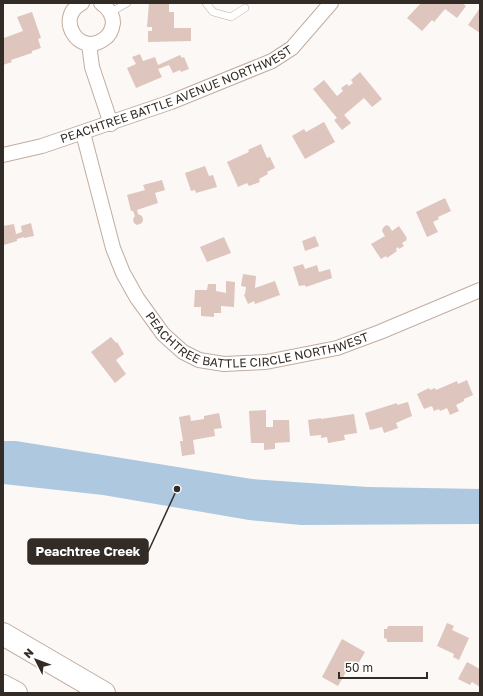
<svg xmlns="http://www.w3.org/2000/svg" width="483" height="696" font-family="'Golos Text',sans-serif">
<rect width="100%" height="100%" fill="#fcf8f5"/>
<path fill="#adc8df" d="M3,441H16L252,479L368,487L480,489V524L301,525L249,520L103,495L3,484Z"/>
<path fill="#dec5bd" d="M149,3H169V12H174V28H191V41L148,42V31H152V27H147Z
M421,3H462L466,6L457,18L445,9L434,22L432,20L422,31L407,18Z
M480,8V33L468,25Z
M32,12L41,38L38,39L41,48L32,51V53L11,60L12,62L3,65V34L4,38L23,31L17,17Z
M140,54L143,61L155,57L158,65L180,55L182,58L184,57L189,69L181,72L180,70L173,73L169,65L158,69L162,77L136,88L127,68L136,64L132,57Z
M360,72L382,99L372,107L364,98L344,115L351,123L342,130L334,120L337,118L313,89L324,80L337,96L343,91L341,88L347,84L349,86L353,83L351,80Z
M324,122L335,142L305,159L292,136L304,129L306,132Z
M261,144L267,158L270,157L275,168L267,172L268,174L259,179L260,182L249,186L247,183L238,187L227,162L249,152L248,150Z
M205,166L209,176L213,175L217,187L196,193L195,190L191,191L185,173Z
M162,180L165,190L155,193L158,203L137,210L138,214L142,216L143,220L142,223L137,225L134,223L133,219L135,216L133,211H131L127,195L145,190L143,185Z
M445,198L451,211L438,217L439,219L433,222L438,232L427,237L416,212Z
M31,223L34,236L24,238V237L17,239V241L4,245L3,226L14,224L16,234L22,232L21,226Z
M386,225L389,226L392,231L399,226L407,238L406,239L407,240L402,243L404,246L399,249L398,247L396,249L397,251L387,258L386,256L381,259L371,244L385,236L382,231L383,228Z
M315,236L319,246L305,251L302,241Z
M224,237L231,253L207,262L200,247Z
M303,264L305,269L317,265L319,272L330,269L332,278L306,287L305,285L299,286L293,267Z
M243,274L256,276L255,288L275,281L280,295L255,304L254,301L248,304L244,295L245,294L246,287L241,286Z
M226,281L235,282L234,307L221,306V313H214V317L201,316V307H194L195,290H207L208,284H216V291L226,293Z
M111,337L116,343L117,342L124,354L116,360L126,374L115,383L91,352Z
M467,380L473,395L464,399V401L456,405L459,411L450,415L447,408L440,411L439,409L434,411L432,406L424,409L417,394L429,388L430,390L435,388L436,390L457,381L458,384Z
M408,402L412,416L396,423L398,428L384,433L382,427L370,430L365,413L397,403V405Z
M266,410V427H273V420H289L290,442L275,443V449L264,450V443H251L249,411Z
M219,413L222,428L214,429L215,436L193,440L195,454L182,456L180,441H183L179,417L190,415L191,421L204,419V416Z
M354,414L357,433L344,435L345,440L328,443L327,437L321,438V435L310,436L308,420L321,418V419Z
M447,623L454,626L452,630L469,638L459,660L453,657L454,654L437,646Z
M388,626H423V642H387V639L384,638V629H387Z
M342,639L365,652L358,664L352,661L338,686L322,677Z
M467,662L480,669V687L472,682L470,685L458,679Z"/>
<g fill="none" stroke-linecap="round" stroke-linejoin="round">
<defs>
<path id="lane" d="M206,3L213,12L231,17L245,8
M111,12L127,3"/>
<g id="street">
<path d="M82,3C54,17 79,58 104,39C109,36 112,30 113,23C113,14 108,8 101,3"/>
<path d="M89,44L92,67L111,124"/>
<path id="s1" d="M83,133L113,248L123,273L137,298L163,334L183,352L199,360L224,364L266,362L337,348L380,332L480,290"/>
<path id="s2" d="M3,155L42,146L171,102L272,61L292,48L331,3"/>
</g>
<path id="highway" d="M3,634L104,693
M3,686L16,693"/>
</defs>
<use href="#lane" stroke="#c2aca0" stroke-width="8"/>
<use href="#street" stroke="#c2aca0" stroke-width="16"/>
<use href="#highway" stroke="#c2aca0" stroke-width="24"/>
<use href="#lane" stroke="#fff" stroke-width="7"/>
<use href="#street" stroke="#fff" stroke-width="14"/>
<use href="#highway" stroke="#fff" stroke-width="22"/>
</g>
<g text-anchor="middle" stroke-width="3.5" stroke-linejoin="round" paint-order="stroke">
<g font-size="12" fill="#332b26" stroke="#fff">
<text dy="4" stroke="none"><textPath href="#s2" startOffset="184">PEACHTREE BATTLE AVENUE NORTHWEST</textPath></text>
<text dy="4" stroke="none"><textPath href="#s1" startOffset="315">PEACHTREE BATTLE CIRCLE NORTHWEST</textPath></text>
</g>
</g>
<path fill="none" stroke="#332b26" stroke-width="1.5" d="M177 489L148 552"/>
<circle fill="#332b26" stroke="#fff" stroke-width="1.5" cx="177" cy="489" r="4"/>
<rect fill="#332b26" stroke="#332b26" stroke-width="1.5" x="28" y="539" width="120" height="25" rx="4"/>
<g font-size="13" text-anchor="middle" font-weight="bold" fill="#fff">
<text x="88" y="556">Peachtree Creek</text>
</g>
<rect width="483" height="696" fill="none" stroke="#332b26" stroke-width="8"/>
<g transform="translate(36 660) rotate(312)" stroke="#ffffff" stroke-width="3" paint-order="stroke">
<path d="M0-3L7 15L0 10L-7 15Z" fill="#332b26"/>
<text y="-6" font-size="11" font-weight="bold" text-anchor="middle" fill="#332b26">N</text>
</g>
<path d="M339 672v6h88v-6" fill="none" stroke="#332b26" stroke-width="2"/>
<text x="345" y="672" font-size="12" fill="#332b26" stroke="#ffffff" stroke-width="3" paint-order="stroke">50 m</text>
</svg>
